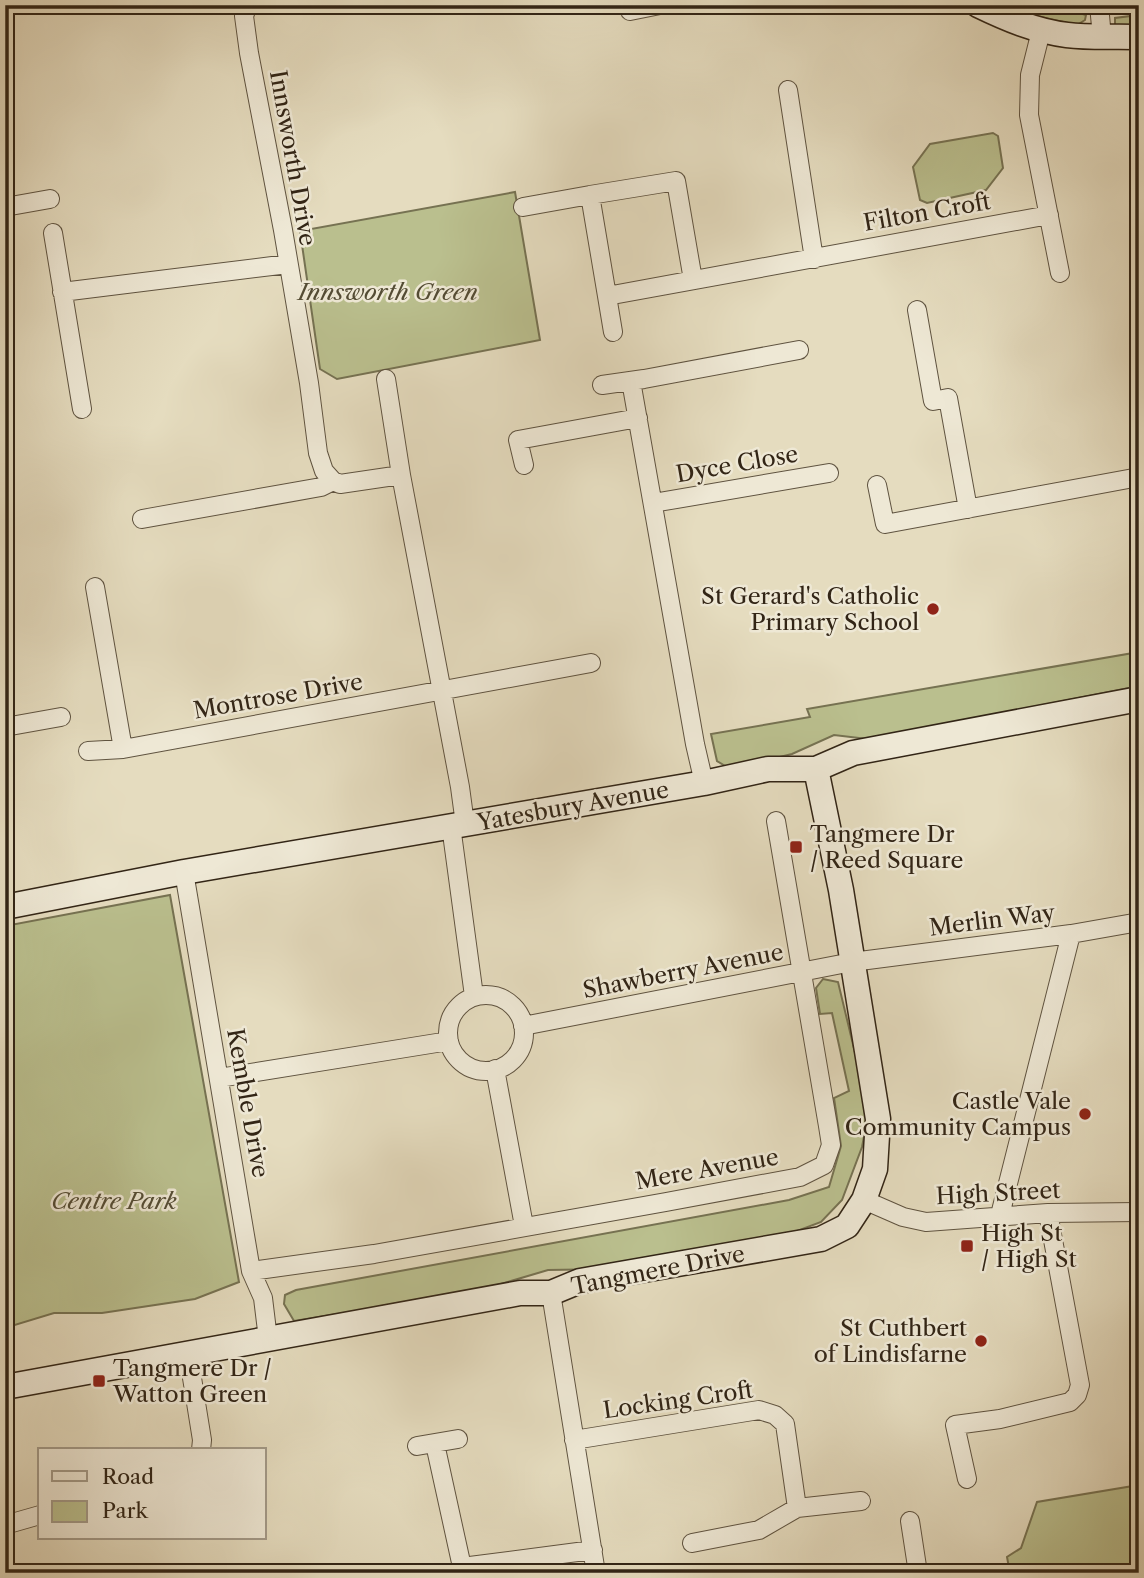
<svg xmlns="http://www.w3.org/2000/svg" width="1144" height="1578" font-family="'Libre Caslon Text',serif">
<rect width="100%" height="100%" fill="#e5dcbf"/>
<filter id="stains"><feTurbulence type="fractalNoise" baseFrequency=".00286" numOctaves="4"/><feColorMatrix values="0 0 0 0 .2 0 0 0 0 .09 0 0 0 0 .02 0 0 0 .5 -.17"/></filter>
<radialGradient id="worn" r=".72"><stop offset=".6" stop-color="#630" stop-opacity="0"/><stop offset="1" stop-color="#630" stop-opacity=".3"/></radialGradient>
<path fill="#babf8e" stroke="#767252" stroke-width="2" d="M1005,5H1053L1086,15L1085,20L1077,25L1032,15Z
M1139,15V23L1130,28L1115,26V18Z
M993,133L998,136L1003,168L986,190L927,203L920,200L913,167L930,144Z
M515,192L540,340L337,379L320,369L300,231Z
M1139,652V686L916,730L876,740L834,735L792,754L730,769L717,761L711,734L810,717L807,709Z
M170,895L239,1282L195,1299L102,1313H54L5,1328V926Z
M823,979L838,982L869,1111L862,1147L842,1200L821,1222L784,1236L609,1269L548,1270L474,1292L294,1321L284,1304L285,1295L296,1290L789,1200L829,1187L841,1146L834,1098L849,1091L832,1013L820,1014L816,988Z
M1139,1485V1573H1010L1007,1557L1021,1548L1037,1502Z"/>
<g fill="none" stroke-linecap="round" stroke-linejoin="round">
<defs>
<path id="street" d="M248,5L244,16L249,53L283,230L309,383L318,453L324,471L333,481L340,484L401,475L460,787L465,824
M1099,5L1102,37
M630,11L660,5
M1041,31L1030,75L1029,115L1060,273
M788,90L814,259
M5,207L50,199
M523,207L590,195
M53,233L82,409
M693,280L676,181L590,195L607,296L1049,215
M62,292L288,264
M607,296L613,332
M917,310L933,401L948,398L968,509
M386,379L401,475
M631,381L695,744L704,783
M602,385L644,379L799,350
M524,465L518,440L638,418
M877,485L885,524L1139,477
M653,503L829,473
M142,519L321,487L333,481
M95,587L123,749
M5,727L61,717
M88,751L123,749L591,663
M451,826L474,996
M184,872L251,1271L263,1298L268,1339
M448 1033a38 38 0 1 1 76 0a38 38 0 1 1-76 0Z
M523,1026L852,962L1071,934L1139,922
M495,1069L524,1226
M219,1078L449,1041
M864,1200L903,1217L926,1222L1048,1213L1139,1212
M1000,1215L1071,934
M251,1271L374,1254L666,1202L800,1177L824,1165L831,1145L828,1126L776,821
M551,1293L596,1573
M188,1353L202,1440L201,1450
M574,1440L759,1410L775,1415L785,1424L797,1508
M435,1444L462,1567L593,1550
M417,1446L458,1439
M967,1479L955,1425L1000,1419L1070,1402L1077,1395L1080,1385L1048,1213
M910,1521L918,1573
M5,1525L40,1515
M692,1543L759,1530L797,1508L861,1501"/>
<path id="secondary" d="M978,5C1007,19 1035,31 1067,35C1091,38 1115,36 1139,37
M5,907L184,872L704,783L768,769H816L853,753L1139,699
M5,1387L520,1293H551L580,1281L821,1239L847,1226L864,1200L875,1169L878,1119L841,890L816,769"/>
</defs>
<use href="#street" stroke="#5f5340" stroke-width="20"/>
<use href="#secondary" stroke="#322516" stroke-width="27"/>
<use href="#street" stroke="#eee8d5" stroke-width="18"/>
<use href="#secondary" stroke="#eee8d5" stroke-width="24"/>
</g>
<g fill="#8f2418" stroke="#eee8d5" stroke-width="2.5">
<circle cx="933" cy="609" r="7"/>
<rect x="789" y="840" width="14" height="14" rx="3.5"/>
<circle cx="1085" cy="1114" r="7"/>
<rect x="960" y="1239" width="14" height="14" rx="3.5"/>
<circle cx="981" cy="1341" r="7"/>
<rect x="92" y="1374" width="14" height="14" rx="3.5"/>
</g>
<g text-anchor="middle" stroke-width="5" stroke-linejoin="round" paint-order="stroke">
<g font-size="23" fill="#322516" stroke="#eee8d5">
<text transform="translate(293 158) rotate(80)" y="8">Innsworth Drive</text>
<text transform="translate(927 212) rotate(-10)" y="8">Filton Croft</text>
<text transform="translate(737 464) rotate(-10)" y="8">Dyce Close</text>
<text transform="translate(278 696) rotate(-10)" y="8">Montrose Drive</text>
<text transform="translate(573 806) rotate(-10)" y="8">Yatesbury Avenue</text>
<text transform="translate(992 920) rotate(-7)" y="8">Merlin Way</text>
<text transform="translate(683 971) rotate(-11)" y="8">Shawberry Avenue</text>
<text transform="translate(248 1103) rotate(80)" y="8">Kemble Drive</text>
<text transform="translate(707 1169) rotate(-10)" y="8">Mere Avenue</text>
<text transform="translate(998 1193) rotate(-3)" y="8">High Street</text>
<text transform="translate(658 1270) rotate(-11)" y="8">Tangmere Drive</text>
<text transform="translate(678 1400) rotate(-8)" y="8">Locking Croft</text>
</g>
<g font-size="23" font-style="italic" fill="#544c34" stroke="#eee8d5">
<text x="388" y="300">Innsworth Green</text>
<text x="114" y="1209">Centre Park</text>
</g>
<g font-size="23" fill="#322516" stroke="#eee8d5" text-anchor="end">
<text x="919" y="604">St Gerard's Catholic<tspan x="919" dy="26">Primary School</tspan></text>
<text x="810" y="842" text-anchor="start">Tangmere Dr<tspan x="810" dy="26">/ Reed Square</tspan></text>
<text x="1071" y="1109">Castle Vale<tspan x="1071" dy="26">Community Campus</tspan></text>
<text x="981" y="1241" text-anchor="start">High St<tspan x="981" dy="26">/ High St</tspan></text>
<text x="967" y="1336">St Cuthbert<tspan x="967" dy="26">of Lindisfarne</tspan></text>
<text x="113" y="1376" text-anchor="start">Tangmere Dr /<tspan x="113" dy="26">Watton Green</tspan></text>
</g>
</g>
<rect width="1144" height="1578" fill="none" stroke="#e5dcbf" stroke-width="28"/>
<rect x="7" y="7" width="1130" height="1564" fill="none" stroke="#322516" stroke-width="3.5"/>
<rect x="14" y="14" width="1116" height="1550" fill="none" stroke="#322516" stroke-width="2"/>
<rect x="38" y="1448" width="228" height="91" fill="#eee8d5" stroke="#a39a89" stroke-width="2"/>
<rect x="52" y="1471" width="35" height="10" fill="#eee8d5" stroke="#a39a89" stroke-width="2"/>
<text x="102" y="1484" font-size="21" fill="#322516">Road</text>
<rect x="52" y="1501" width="35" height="21" fill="#babf8e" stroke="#a39a89" stroke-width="2"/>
<text x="102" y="1518" font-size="21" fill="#322516">Park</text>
<rect width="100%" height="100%" filter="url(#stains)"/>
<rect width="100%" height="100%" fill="url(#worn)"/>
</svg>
